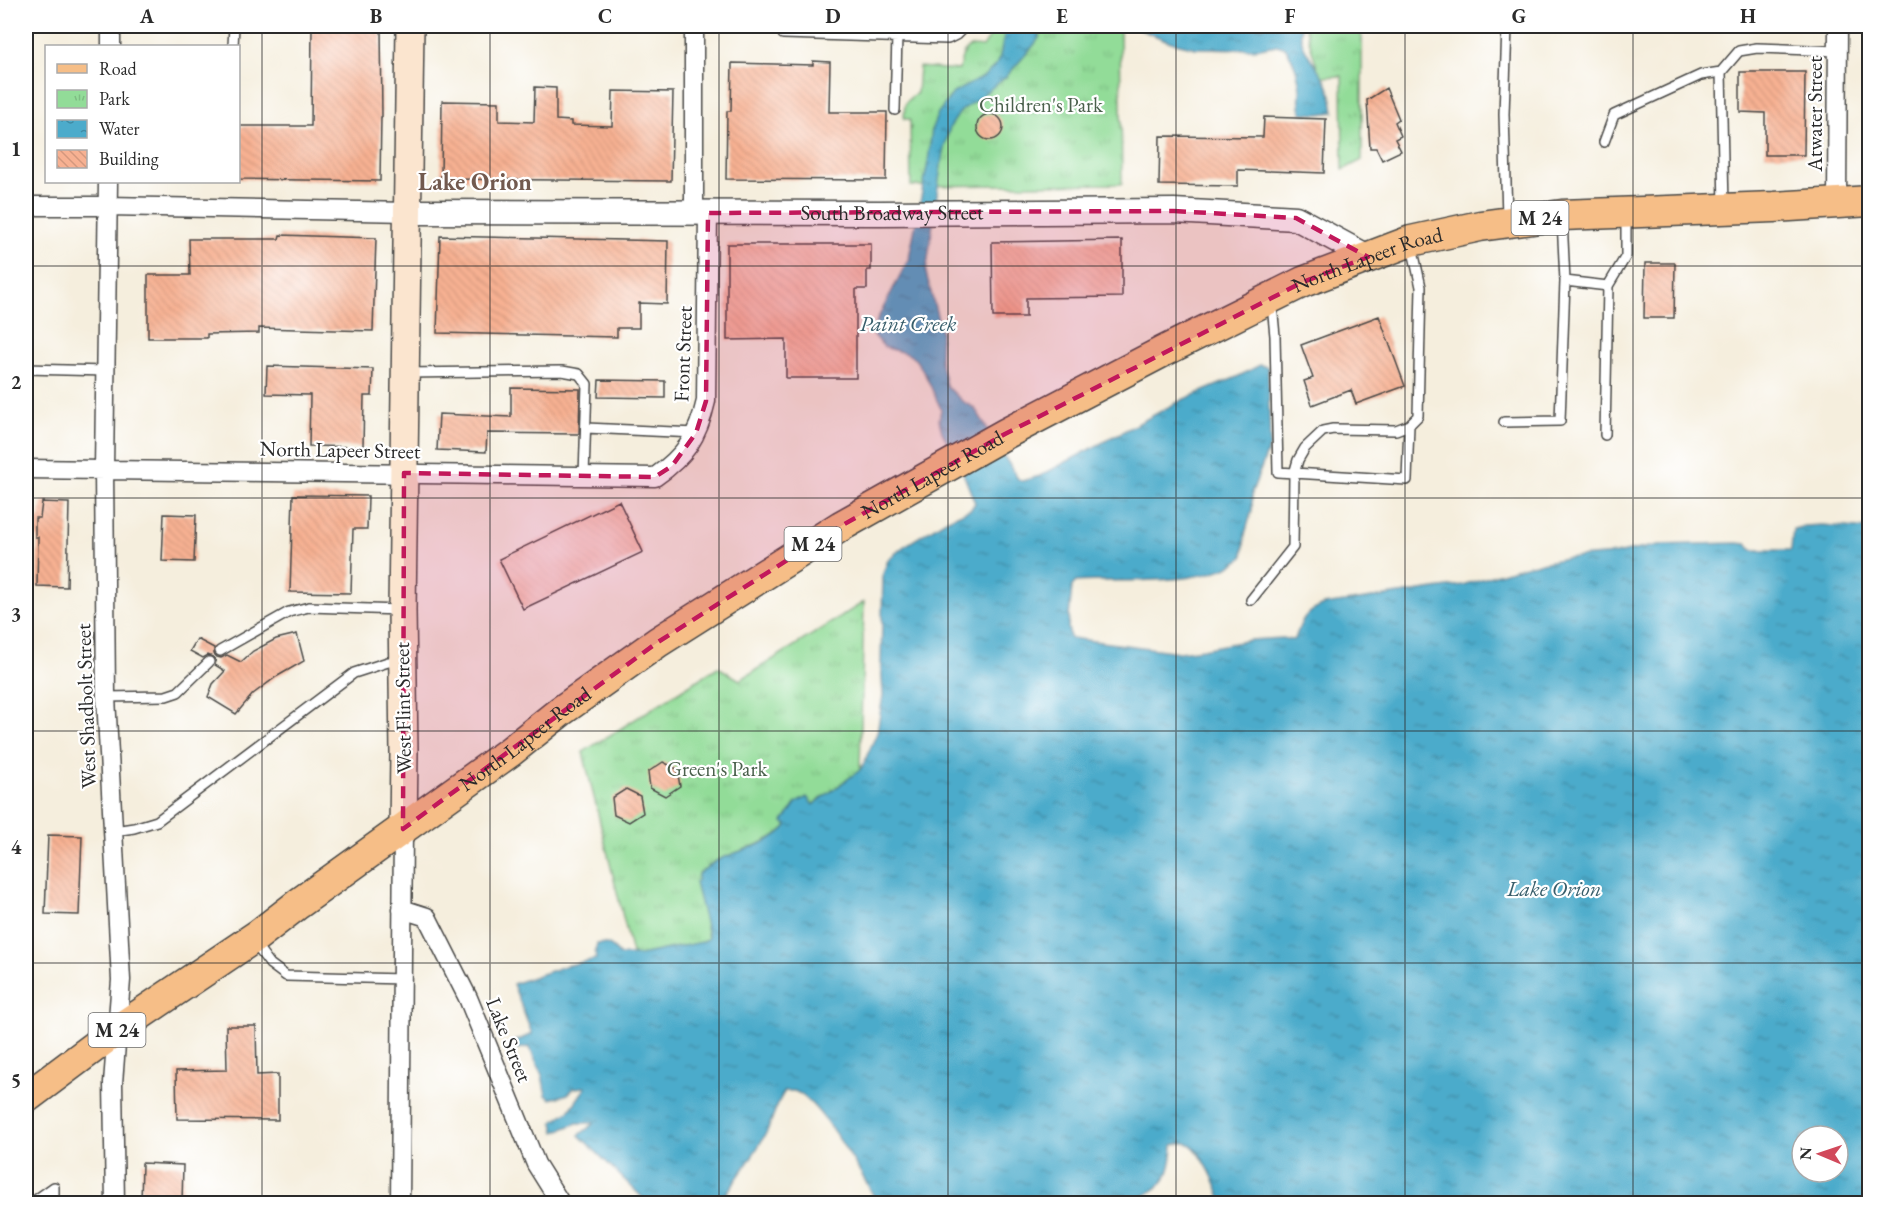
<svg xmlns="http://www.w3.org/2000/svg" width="1895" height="1229" font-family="'EB Garamond',serif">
<defs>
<pattern id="park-tufts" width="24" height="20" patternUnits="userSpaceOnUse" patternTransform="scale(1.5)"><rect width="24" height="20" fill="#92dc98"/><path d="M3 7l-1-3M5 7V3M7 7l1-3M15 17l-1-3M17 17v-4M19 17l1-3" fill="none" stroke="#7ebd83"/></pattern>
<pattern id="water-ripples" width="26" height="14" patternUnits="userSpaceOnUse" patternTransform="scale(1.5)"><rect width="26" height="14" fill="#4cabcb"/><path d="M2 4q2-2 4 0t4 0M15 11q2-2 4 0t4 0" fill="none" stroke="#3f8ba5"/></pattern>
<pattern id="building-back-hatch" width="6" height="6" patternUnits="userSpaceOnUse" patternTransform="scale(1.5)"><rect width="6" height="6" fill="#f7b192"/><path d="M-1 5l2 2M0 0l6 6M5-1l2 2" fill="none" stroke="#d4987e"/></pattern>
</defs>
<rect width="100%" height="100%" fill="#fff"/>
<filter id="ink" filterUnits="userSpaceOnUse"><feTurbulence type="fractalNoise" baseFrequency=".0167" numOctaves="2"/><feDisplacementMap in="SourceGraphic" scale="12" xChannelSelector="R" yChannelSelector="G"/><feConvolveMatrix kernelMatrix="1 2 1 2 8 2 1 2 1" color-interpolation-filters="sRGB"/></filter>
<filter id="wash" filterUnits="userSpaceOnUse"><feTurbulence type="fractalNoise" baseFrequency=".008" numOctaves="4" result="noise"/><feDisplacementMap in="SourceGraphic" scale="24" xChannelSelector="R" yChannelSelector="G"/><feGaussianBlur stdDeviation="1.35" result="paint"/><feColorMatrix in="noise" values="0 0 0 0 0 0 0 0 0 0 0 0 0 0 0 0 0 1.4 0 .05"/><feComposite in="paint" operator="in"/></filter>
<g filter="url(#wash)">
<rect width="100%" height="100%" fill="#f5eedd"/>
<path fill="url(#park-tufts)" stroke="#5e8462" stroke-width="1.5" d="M992,26H1120L1122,184L911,186L910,119H904C905,103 903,102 917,93L919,67L959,70C962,54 963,43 983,47L991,35Z
M1305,26H1359L1362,38V160L1343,170L1342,76L1320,77Z
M864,602L860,770L812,805L796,803L784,821L787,826C768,845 741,849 718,860C711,864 705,869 698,874L708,939L702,942L640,955L632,954L583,752L718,667L740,680Z"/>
<path fill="url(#water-ripples)" stroke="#3c6b7b" stroke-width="1.5" fill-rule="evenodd" d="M1006,26H1041L1039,38L1034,45L1006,77L960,112L950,127L943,152L926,273L941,331L940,360L946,385L962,401L973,407L978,413L1018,479L1022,481L1040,476L1182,400L1237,377L1260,365L1268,367L1270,445L1252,492V510L1245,534L1243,557C1209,588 1120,578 1076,582L1072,586L1068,627L1070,638L1180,652L1203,649L1250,640L1283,638L1292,640L1295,639C1303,617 1302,615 1324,605L1462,585L1525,566L1567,558L1616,554L1658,545L1737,543L1747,544L1752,550H1791L1793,529L1805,526L1822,525L1869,529V1203H1222C1220,1190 1202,1152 1191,1145C1186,1141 1179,1143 1173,1145C1172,1164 1169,1181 1152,1191C1145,1196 1139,1197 1132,1203H877C866,1180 818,1098 794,1091C791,1091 787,1091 785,1091C776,1103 773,1119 766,1133C753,1158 735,1180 720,1203H648L579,1135L595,1123H577L555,1132L553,1122L570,1110L586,1087L574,1088L568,1094L551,1099L546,1095L542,1075L529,1047L517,1049L513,1045L514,1042L532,1034L513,984L565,966L596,959L595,951L597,944C608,942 613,947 620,955H640L702,942L708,939V934L695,883L698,879V874C705,869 711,864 718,860C741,849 769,846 787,826L783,822L796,803L807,797L813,805L860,770L863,765L877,733L883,695L881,664L883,574L888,560L903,547L946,520L971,509L975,503L963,473L942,432L939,420L941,409L924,372L915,359L908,354L884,347L874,335L875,326L878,318L909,258L928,162L932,128L938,113L953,93L983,77L996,65L1000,56ZM1802,1136H1838V1172H1802Z
M1131,26H1302C1294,43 1320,68 1327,84C1331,93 1333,102 1334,112L1318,114L1302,113C1298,105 1300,97 1300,89C1299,74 1294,61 1286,48L1277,45L1254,49L1196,48L1171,42Z"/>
<g id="blocks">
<path fill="url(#building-back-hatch)" d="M312,26H381L382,117H381L380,181L238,179V126H311Z
M813,61L830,62L829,112H887L886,180L726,179L727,111H731L732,63L813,65Z
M1740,72H1805L1804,155H1765V113L1740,112Z
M535,87L556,88V120L571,121V125L612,126L613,91L673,92L671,181L441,179L442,101L499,102V121L534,122Z
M1386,88L1399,119L1395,122L1401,136L1395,139L1401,151L1382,160L1376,148H1370L1367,100Z
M977 127a13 13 0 1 1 26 0a13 13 0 1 1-26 0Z
M1264,117L1326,119L1324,173L1238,170V186L1159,185L1160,136L1263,137Z
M280,235L376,238L373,331L259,328V333L207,334V338H148V275H190L189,239H279Z
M440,236L668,241L667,304L639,303V328H617V337L437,333Z
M1122,240V297L1026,298V317H993L992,242Z
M727,244H871V270H867V289H856V378H786V339L727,340Z
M1645,263H1675L1674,318H1644Z
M1379,316L1405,386L1356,404L1351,390L1312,405L1304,381L1313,378L1301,345Z
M267,366L373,369L372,396H364L363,447L309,446L310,395L266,394Z
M599,380L665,381V398L598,397Z
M511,388L580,389L579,434L487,433L486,452L437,450L439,414L511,417Z
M293,495L368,496L367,529H353L351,593L290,592Z
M619,501L643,552L523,609L499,559Z
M42,502L69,503L67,587L37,586L38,537H35V518H40Z
M164,514L196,515L194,562L162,561Z
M297,634L304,661L276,677L253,694L236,714L208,697L213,684L225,671L215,665L216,661L213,657L208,655L203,658L190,651L197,639L214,648V654L217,657L221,658L227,655L241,662L253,651L276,639Z
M663,762L677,769L680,786L665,796L650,788L648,772Z
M626,789L640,796L643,813L629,822L614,815L612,798Z
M48,835L82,836L79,915L45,914Z
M226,1026H256L257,1075L278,1074V1120L177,1119L176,1071L227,1070Z
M142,1163L183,1165L182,1203H141Z"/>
</g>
</g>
<g filter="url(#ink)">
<use href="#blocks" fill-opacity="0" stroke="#494846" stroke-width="1.5"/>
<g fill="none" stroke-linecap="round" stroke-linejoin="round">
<defs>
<path id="service" d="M783,26V34L948,39L956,35L965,26
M1507,26L1504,114L1507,217
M233,46L234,26
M895,110L897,36
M1604,142L1614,115L1701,75L1721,72
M1724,206L1721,72L1739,51L1757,48L1838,51
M26,266L28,206
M1565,281L1608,286
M1269,302L1273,315L1275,336L1278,472L1407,480L1409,425
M26,369L106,371
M408,373L562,371L579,374L587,384L584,476
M1504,422L1560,421L1565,281L1562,219
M586,428L696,433
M1605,435L1608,286L1626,256V218
M1251,600L1293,547L1294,474L1298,460L1305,448L1323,431L1333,429L1396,430L1409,425L1418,416L1421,287L1412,246
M220,651L289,612L309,607L400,610
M106,697L166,696L178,692L209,662
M114,831L134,828L157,821L354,673L388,662H399
M255,944L270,964L286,976L403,979
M30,1204L54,1187V1204"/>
<path id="minor" d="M694,26V212
M111,46V26
M108,182L104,469L106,697L121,980L113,1083L115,1204
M1837,203L1838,26
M26,206H108L408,212
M26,469L655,477C685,456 698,437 706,401L708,213
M402,909L427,917L468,998L536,1164L561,1204
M400,1204L403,829"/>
<g id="tertiary">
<path id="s1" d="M408,212L881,213L1174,211L1296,218L1368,257"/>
</g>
<path id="secondary" d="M403,829L404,753L402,610L410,26"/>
<g id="primary">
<path id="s2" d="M26,1098L117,1030L258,935L298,904L511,751L561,711L658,642L841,526L1005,434L1164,351L1303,282L1411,241L1480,226L1562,215L1774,207L1870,201"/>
</g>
</defs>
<use href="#service" stroke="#494846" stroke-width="12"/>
<use href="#minor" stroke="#494846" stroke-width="21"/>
<use href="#tertiary" stroke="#494846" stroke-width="27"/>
<use href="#secondary" stroke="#494846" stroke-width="30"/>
<use href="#primary" stroke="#494846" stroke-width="33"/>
<use href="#service" stroke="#fff" stroke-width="9"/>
<use href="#minor" stroke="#fff" stroke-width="18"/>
<use href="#tertiary" stroke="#fff" stroke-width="24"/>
<use href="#secondary" stroke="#fbe5cf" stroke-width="27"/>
<use href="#primary" stroke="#f6be87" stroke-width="30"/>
</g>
</g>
<path fill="#c2185b" fill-opacity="0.2" stroke="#c2185b" stroke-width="4.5" stroke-dasharray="12 8" stroke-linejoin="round" d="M1174,211L1296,218L1368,257L1303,282L1005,434L841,526L658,642L403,829L404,473L655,477L672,466L696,433L706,401L708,213Z"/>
<path fill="none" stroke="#2b2b2b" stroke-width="1.5" stroke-opacity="0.55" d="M262,26V1204M490,26V1204M719,26V1204M948,26V1204M1176,26V1204M1405,26V1204M1633,26V1204M26,266H1870M26,498H1870M26,731H1870M26,963H1870"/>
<g text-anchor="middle" stroke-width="4.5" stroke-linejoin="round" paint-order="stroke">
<g fill="#fff" stroke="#6b6b6b" stroke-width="1.5">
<rect x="1511.5" y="201" width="57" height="34" rx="4.5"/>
<rect x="784.5" y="527" width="57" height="34" rx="4.5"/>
<rect x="88.5" y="1013" width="57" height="34" rx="4.5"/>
</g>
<g font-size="20" font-weight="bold" fill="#2b2b2b">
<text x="1540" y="225">M 24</text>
<text x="813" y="551">M 24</text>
<text x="117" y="1037">M 24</text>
</g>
<g font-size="21" fill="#4a604c" stroke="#fff">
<text x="1041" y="112">Children's Park</text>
<text x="717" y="776">Green's Park</text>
</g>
<g font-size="21" fill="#2b2b2b" stroke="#fff">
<text transform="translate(1815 114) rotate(-90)" y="7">Atwater Street</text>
<text dy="7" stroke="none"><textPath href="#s1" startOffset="484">South Broadway Street</textPath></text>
<text dy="7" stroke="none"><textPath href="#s2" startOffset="1587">North Lapeer Road</textPath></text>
<text transform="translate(683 354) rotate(-88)" y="7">Front Street</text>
<text transform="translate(340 450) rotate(1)" y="7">North Lapeer Street</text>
<text dy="7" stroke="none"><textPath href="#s2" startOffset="1101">North Lapeer Road</textPath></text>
<text transform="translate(86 706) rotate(-92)" y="7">West Shadbolt Street</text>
<text transform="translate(403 708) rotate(-91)" y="7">West Flint Street</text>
<text dy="7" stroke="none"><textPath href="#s2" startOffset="615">North Lapeer Road</textPath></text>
<text transform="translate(509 1040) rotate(68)" y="7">Lake Street</text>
</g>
<g font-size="22" font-style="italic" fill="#385e6b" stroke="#fff">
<text x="908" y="331">Paint Creek</text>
<text x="1554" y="896">Lake Orion</text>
</g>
<g font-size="24" font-weight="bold" fill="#725a4f" stroke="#fff">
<text x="475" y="190">Lake Orion</text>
</g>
</g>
<rect width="1895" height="1229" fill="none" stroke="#fff" stroke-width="66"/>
<rect x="45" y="45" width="195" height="138" fill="#ffffff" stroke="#aaaaaa" stroke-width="1.5"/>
<rect x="57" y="64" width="30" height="9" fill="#f6be87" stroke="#aaaaaa" stroke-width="1.5"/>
<text x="99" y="75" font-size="18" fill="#2b2b2b">Road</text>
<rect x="57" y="90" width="30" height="18" fill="url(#park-tufts)" stroke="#aaaaaa" stroke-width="1.5"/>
<text x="99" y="105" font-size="18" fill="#2b2b2b">Park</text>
<rect x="57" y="120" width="30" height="18" fill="url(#water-ripples)" stroke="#aaaaaa" stroke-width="1.5"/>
<text x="99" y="135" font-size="18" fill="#2b2b2b">Water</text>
<rect x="57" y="150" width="30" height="18" fill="url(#building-back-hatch)" stroke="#aaaaaa" stroke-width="1.5"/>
<text x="99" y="165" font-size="18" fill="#2b2b2b">Building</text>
<g transform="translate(1820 1154) rotate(272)"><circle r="28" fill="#ffffff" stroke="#aaaaaa" stroke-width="1.5"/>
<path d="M0-4.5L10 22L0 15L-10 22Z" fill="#d1495b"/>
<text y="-9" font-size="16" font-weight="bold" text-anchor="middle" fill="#2b2b2b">N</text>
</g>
<rect x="33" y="33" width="1829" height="1163" fill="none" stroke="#2b2b2b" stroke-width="2"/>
<g font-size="20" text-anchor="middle" font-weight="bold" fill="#2b2b2b">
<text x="147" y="23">A</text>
<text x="376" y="23">B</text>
<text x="605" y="23">C</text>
<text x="833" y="23">D</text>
<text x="1062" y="23">E</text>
<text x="1290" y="23">F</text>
<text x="1519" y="23">G</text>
<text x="1748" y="23">H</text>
<text x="16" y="156">1</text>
<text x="16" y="389">2</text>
<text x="16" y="621">3</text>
<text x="16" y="854">4</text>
<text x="16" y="1087">5</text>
</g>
</svg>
